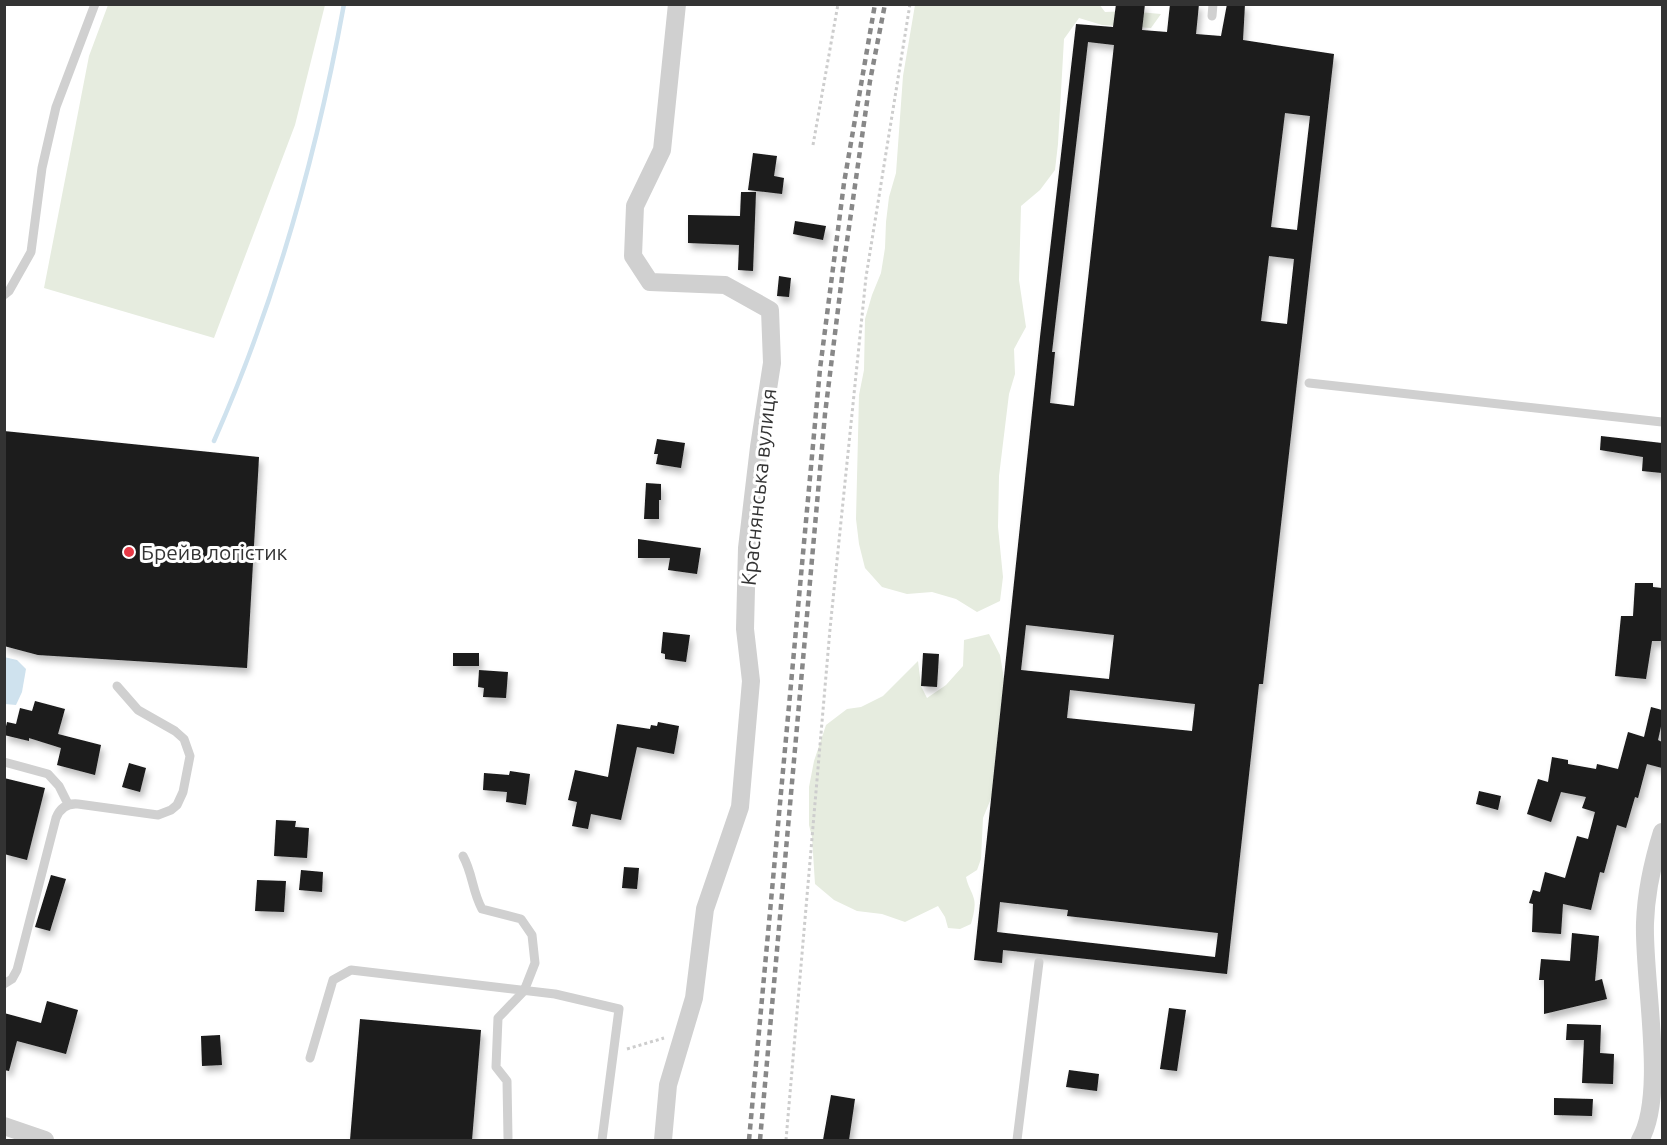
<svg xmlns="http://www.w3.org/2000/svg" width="1667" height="1145" viewBox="0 0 1667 1145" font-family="Ubuntu,sans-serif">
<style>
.green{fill:#e6ecdf}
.water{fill:#cfe2ee}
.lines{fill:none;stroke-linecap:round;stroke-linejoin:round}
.stream{stroke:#cfe2ee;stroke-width:4.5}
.building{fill:#1a1a1a;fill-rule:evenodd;filter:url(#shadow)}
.path{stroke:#cdcdcd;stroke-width:3;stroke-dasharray:3 3;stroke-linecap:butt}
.service{stroke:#d0d0d0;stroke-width:9}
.minor{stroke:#d0d0d0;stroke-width:18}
.rail{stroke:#888;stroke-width:4.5;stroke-dasharray:6 4.5;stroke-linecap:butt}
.poi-dot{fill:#e63946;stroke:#fff;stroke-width:2}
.labels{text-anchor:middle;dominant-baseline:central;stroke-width:6;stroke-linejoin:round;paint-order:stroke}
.street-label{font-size:21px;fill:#333;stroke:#fff}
.poi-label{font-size:21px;fill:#333;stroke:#fff;text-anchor:start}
</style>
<defs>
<filter id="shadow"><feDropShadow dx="3" dy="5.5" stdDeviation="3" flood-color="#0004"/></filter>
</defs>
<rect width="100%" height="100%" fill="#fff"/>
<path class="green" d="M1099 4 1105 12 1128 11 1161 14 1151 28 1102 25 1079 18 1064 39 1058 144 1055 170 1040 190 1021 206 1019 280 1026 327 1014 349 1015 374 1009 394 999 476 998 527 1003 577 1000 601 977 612 956 599 932 592 907 594 882 587 865 568 859 544 856 519 859 395 864 370 865 319 872 295 881 273 885 248 886 222 889 197 896 173 903 76 915 5Z
M108 5H325L295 125 214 338 44 288 89 56Z
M989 634 1000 655 1004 679 992 796 983 818 981 859 977 870 966 877C968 887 972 891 974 899 976 907 973 916 971 924L960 929 948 928 945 917 938 906 905 922 882 914 857 911 834 900 815 884 812 837 809 825V787L814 761 826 725 847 709 861 707 883 696 918 661 921 686 927 698 946 685 963 666 964 640Z"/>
<path class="water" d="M4 657 17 660 26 669 22 692 16 705 5 704Z"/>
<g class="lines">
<path class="stream" d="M214 441C275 303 317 153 344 4"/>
</g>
<path class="building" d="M1116 4H1145L1142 30 1167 32 1170 4H1199L1196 34 1221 36 1227 4H1245L1243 40 1334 54 1263 684H1259L1227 974 1003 950 1002 963 974 960 1040 337 1076 24 1113 27ZM1088 42 1114 45 1074 406 1050 403 1055 352H1052ZM1285 113 1310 116 1297 230 1271 227ZM1269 256 1294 259 1287 324 1261 321ZM1026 625 1114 635 1109 679 1021 670ZM1070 690 1195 704 1192 731 1067 718ZM1000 902 1068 910 1067 916 1218 933 1215 957 997 932Z
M753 153 777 156 774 176 784 178 782 194 748 190Z
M741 192H756L753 271 738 270 739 245 688 243V215L740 216Z
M795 221 826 226 823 240 793 234Z
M779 276 791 278 789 297 777 296Z
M4 431 259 457 247 668 38 655 4 646Z
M1601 436 1662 443V473L1642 471 1643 457 1600 450Z
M657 439 685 443 681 468 656 464 658 454H654Z
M646 483 661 484V500H659V519H644Z
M638 539 701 548 697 574 668 570 670 558H638Z
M1635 583H1653V587L1662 588V641H1652L1646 679 1615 676 1621 616H1633Z
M663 632 690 635 686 662 665 659V654L661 653Z
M453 653H479V666H453Z
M923 653 939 654 937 687 921 686Z
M479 670 508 672 506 698 483 697 484 688 478 687Z
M35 701 65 709 58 734 101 745 95 775 57 765 61 748 29 738V741L4 735 7 722 16 724 20 708 32 711Z
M1651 707 1662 710V722L1658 740 1662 742V768L1647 764 1638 798 1635 797 1626 828 1617 825 1604 873 1600 872 1591 910 1563 904 1561 934 1532 932 1533 904 1529 903 1533 890 1540 892 1545 872 1565 878 1577 836 1588 839 1595 812 1582 808 1586 797 1561 792 1551 822 1527 814 1538 779 1548 782 1552 757 1568 760V764L1596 769 1597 764 1618 769 1628 732 1644 737Z
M658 722 679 726 674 754 637 747 621 820 591 814 588 829 572 826 577 802 568 800 575 770 608 777 617 724 650 729 651 725 657 726Z
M129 763 146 768 140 792 122 787Z
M510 771 530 774 526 805 506 802 507 792 483 790 484 773 509 775Z
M4 778 45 788 27 860 4 854Z
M1479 791 1501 796 1498 810 1476 804Z
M276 820 296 821 295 827 309 828 307 858 274 856Z
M624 867 639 868 637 889 622 888Z
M301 870 323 872 322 892 299 890Z
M51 875 66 879 50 931 35 927Z
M257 880 286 881 284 912 255 911Z
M1572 933 1599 936 1595 981 1602 979 1607 999 1544 1014V980H1539L1541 959 1570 961Z
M47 1001 78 1010 66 1054 17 1041 9 1071 4 1070V1013L41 1023Z
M1169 1008 1186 1010 1177 1071 1160 1069Z
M360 1019 481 1030 472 1140H350Z
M1567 1024 1601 1025 1600 1053 1614 1054 1613 1084 1582 1083 1584 1040H1566Z
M220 1035 222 1065 202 1066 201 1036Z
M1069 1070 1099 1074 1097 1091 1066 1087Z
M831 1095 855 1099 849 1140H823Z
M1554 1098 1593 1099 1592 1116 1554 1115Z"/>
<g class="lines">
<path class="path" d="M813 145 838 4
M627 1049 664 1038
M786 1140 830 629 866 277 910 4"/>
<path class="service" d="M1212 16 1213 4
M4 295 9 291 31 252 42 168 56 107 95 4
M1309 383 1662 422
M4 762 48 774 59 786 68 804
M463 856C473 874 472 891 482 909L521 919 532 935 535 963 524 991 498 1018 496 1067 507 1081 508 1138
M4 984 12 979 17 970 56 818C60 808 67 803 78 804L158 815 171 810 177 805 183 792 190 756 184 739 175 731 138 710 117 686
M310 1058 333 980 351 970 555 994 619 1009 602 1140
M1017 1140 1039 962"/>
<path class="minor" d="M4 1126 45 1140
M663 1140 668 1085 694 998 705 909 740 807 751 681 745 629 747 548 759 447 772 363 770 310 725 285 650 282 633 256 635 206 662 150 677 4
M1640 1140C1667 1094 1643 980 1645 923 1646 892 1653 861 1662 832"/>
<path class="rail" d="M749 1140 820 369 844 183 875 4
M760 1140 825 414 843 269 870 81 885 4"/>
</g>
<circle class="poi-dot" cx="129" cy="552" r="6"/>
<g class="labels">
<g class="street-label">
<text transform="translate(758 487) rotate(-84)">Краснянська вулиця</text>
</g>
<g class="poi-label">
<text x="141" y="552">Брейв логістик</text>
</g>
</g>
<rect width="1667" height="1145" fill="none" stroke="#333333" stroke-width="12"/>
</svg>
